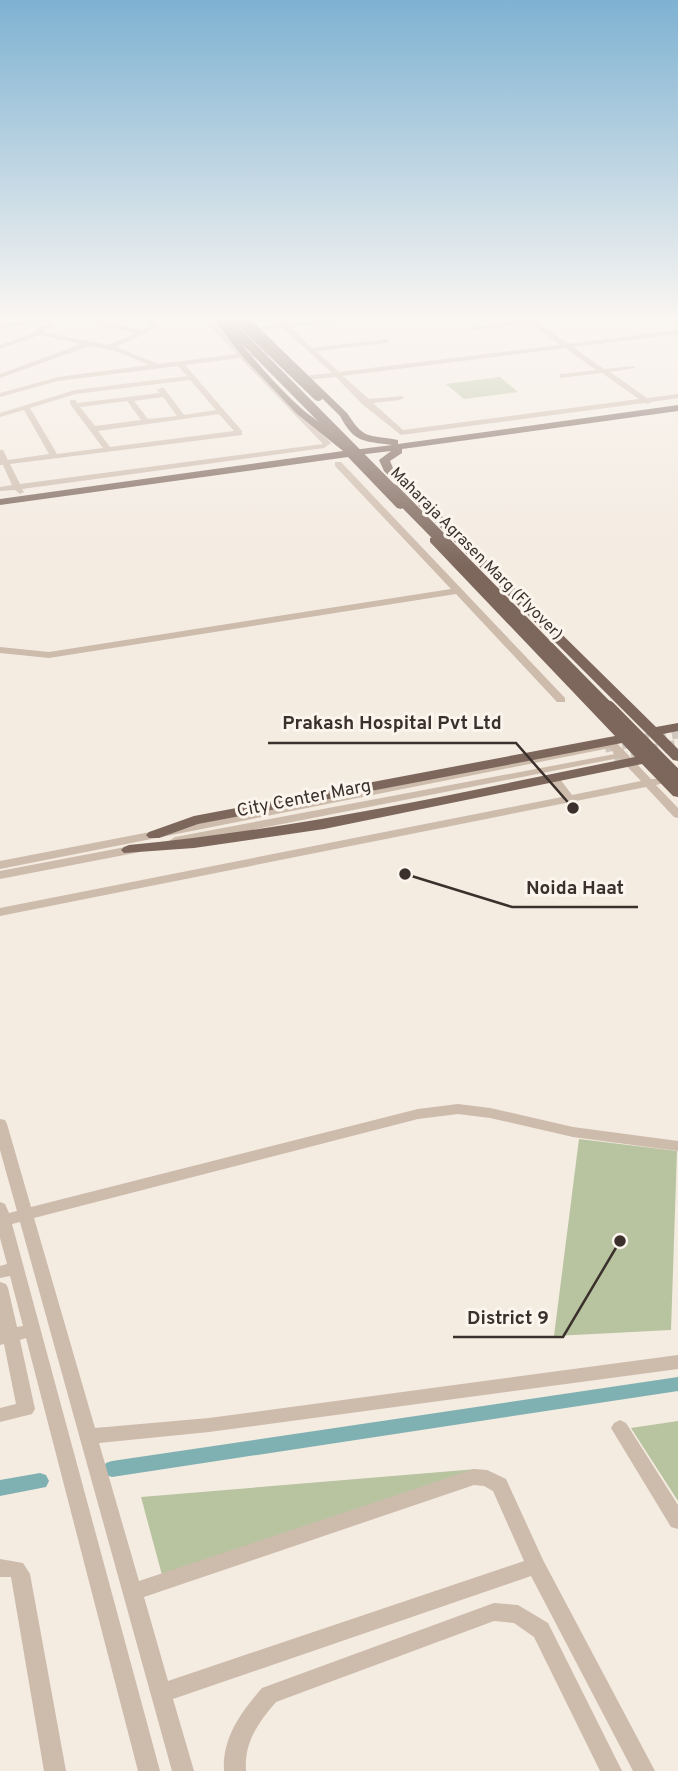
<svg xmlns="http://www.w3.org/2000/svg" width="678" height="1771" viewBox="0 0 678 1771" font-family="Overpass,sans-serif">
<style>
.green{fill:#b8c4a0}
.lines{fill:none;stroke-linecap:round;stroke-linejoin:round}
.canal{fill:#7fb0b2;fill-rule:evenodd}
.minor-tunnel{stroke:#cfc6bd;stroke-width:11;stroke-dasharray:11 6;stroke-linecap:butt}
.minor{fill:#cdbbac;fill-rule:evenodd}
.major{fill:#7d675c;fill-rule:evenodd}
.major-bridge-far2{stroke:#7d675c;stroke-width:10}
.major-bridge-far1{stroke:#7d675c;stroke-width:12}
.major-bridge{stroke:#7d675c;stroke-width:15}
.labels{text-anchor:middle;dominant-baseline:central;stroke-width:6;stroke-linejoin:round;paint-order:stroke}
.far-street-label{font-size:16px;fill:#3b302b;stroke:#fbf5ee}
.street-label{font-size:18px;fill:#3b302b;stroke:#fbf5ee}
.leader{fill:none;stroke:#3b302b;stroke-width:2.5}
.callout-dot{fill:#3b302b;stroke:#fbf5ee;stroke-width:2.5}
.callout-label{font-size:19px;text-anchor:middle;font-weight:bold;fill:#3b302b;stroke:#fbf5ee;stroke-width:6;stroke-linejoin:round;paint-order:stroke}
</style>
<rect width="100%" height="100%" fill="#f4ebe1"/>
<path class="green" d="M500 377 518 392 464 399 446 384Z
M579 1139 677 1151 671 1330 554 1336Z
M678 1421V1501L631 1428Z
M477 1469 162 1575 141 1497Z"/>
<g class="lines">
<path class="canal" d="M678 1377V1391L112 1477 106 1475 103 1469 106 1463 112 1461Z
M40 1473 46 1475 49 1481 46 1487 0 1496V1480Z"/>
<path class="minor-tunnel" d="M605 747 678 733
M614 757 678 745"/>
<path class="minor" d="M34 319H49L58 324 42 332 108 345 136 333 95 324 94 323 98 319H105L102 322 142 330 151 326 144 319H151L157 326V328L116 347 158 364 237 354 203 319H209L244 354 282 350V352L280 353 247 357 331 443 324 448 22 489 24 492 20 494 15 490 0 491V487L12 485 3 465H0V450H3L8 460 49 454 24 410 0 417V413L75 390 187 376 178 366 58 381 0 397V393L58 377 149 365 116 351 89 346 0 378V374L81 344 40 335 0 349V345L36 332 37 328 49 324 43 321 0 329V325ZM240 358 323 444 20 484 10 464 242 435V431L185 365ZM190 380 216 410 184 415 164 388H161L157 390 160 393 77 403 76 400H70V404L103 448 57 454 30 408 76 394ZM163 397 177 416 148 419 134 401ZM127 401 141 420 95 426 80 407ZM219 414 234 431 110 447 98 431Z
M274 319H281L286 324 343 319 340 321 290 327 312 348 387 339 390 341 387 343 316 351 339 372 560 345 530 323 473 330 470 328 525 319H555L538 323 568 344 678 330V334L573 347 604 369 635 366V368L610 372 647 398 678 394V398L652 402 648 404 644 403 401 435 362 404 336 377 305 380V376L332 373 283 328 257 331 254 329 279 324ZM565 348 596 370 563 374H560V378L602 373 639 399 403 430 373 403 400 400 404 398 403 396 369 399 343 376Z
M335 462H341L565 698V702H557L456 594 49 658 0 653V647L49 652 451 589 335 466Z
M609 738 613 739 651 779 669 778 671 780 669 782 656 785 678 808V818L674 817 646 787 0 916V908L562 797 547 777 553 774 557 775 572 795 641 781 619 758 175 845 169 841 175 837 615 754 610 748 0 869V861L606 744 604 741Z
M136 845 142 849 140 852 0 879V871Z
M458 1104 490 1108 573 1127 678 1141V1151L573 1137 490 1118 458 1114 418 1119 34 1218 95 1428 209 1418 678 1355V1369L209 1432 99 1443 139 1581 474 1469 487 1470 506 1479 543 1560 655 1771H633L531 1576 173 1699 194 1771H172L20 1222 12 1224 160 1771H138L26 1338 20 1340 35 1409 32 1414 0 1422V1408L16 1404 4 1344 0 1345V1282L6 1284 8 1288 17 1327 23 1326 10 1276 0 1278V1266L7 1264 0 1238V1202L5 1204 9 1213 17 1211 0 1150V1119L5 1120 7 1124 31 1207 418 1109ZM474 1485 484 1486 493 1491 524 1561 168 1681 144 1597Z
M620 1420 626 1423 678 1505V1529L671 1527 614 1433 611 1428 614 1423Z
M0 1559 23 1563 30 1574 66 1771H44L11 1577H0Z
M494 1603 518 1605 548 1623 622 1771H600L534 1637 514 1623 494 1621 276 1702C258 1723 244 1742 246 1771H224C222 1738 241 1712 262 1688Z"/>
<path class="major" d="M213 319H221C246 350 272 382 302 409 319 423 338 434 353 450L392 445C364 441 354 443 340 416L241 319H250L347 413C365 441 368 434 398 440V444L678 405V411L402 449V453L390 461 393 468 656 727 678 723V731L663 734 678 749V761L673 760 384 471 379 460 391 451 358 455 405 504 406 506 401 509 397 508 348 457 0 505V499L343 451 296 413 243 357Z
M434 537 438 538 678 785V797L673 796 642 764 324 829 194 848 124 853 121 850 124 847 129 845C300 829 467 791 635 757L622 743 198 824 159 838H149L146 835 149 832 194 816 615 736 430 542V538Z"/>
<path class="major-bridge-far2" d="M224 319 395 492
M238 319 318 396"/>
<path class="major-bridge-far1" d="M393 490 610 710"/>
<path class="major-bridge" d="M608 708 678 779"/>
</g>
<linearGradient id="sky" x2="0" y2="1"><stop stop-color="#7eb2d2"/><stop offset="0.56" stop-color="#faf6f2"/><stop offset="1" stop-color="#faf6f2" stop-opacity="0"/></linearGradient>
<rect width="678" height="567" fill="url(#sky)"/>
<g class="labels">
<g class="far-street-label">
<text transform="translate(476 554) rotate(45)">Maharaja Agrasen Marg (Flyover)</text>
</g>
<g class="street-label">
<text transform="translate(304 799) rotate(-11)">City Center Marg</text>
</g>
</g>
<path class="leader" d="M573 808L516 743H268M405 874L512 907H638M620 1241L563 1337H453"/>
<g class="callout-dot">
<circle cx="573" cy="808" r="7"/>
<circle cx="405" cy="874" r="7"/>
<circle cx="620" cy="1241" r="7"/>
</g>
<g class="callout-label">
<text x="392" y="729">Prakash Hospital Pvt Ltd</text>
<text x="575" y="894">Noida Haat</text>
<text x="508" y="1324">District 9</text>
</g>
</svg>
